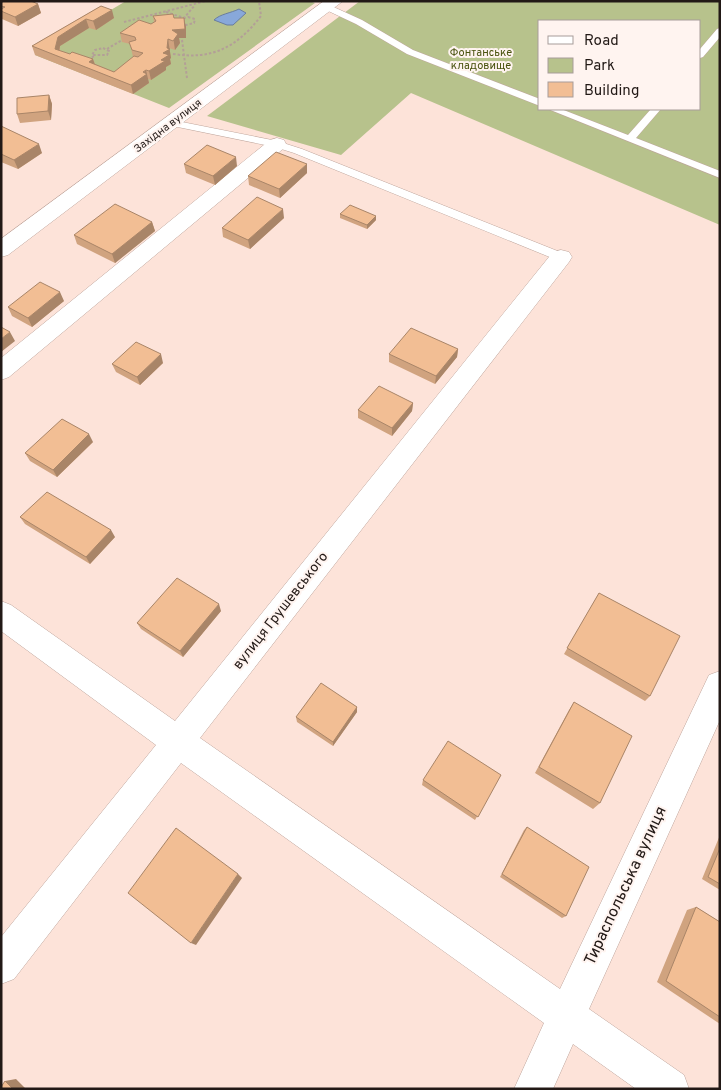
<svg xmlns="http://www.w3.org/2000/svg" width="721" height="1090" viewBox="0 0 721 1090" font-family="Overpass,sans-serif">
<style>
.green{fill:#b7c28c;fill-rule:evenodd}
.water{fill:#88a8da;stroke:#697d9f}
.lines{fill:none;stroke-linecap:round;stroke-linejoin:round}
.service-casing{stroke:#bea59c;stroke-width:1}
.minor-casing{stroke:#bea59c;stroke-width:1}
.path{stroke:#b39f97;stroke-width:2;stroke-dasharray:2.5 2;stroke-linecap:butt}
.service{fill:#fff;fill-rule:evenodd}
.minor{fill:#fff;fill-rule:evenodd}
.wall{fill:#d0a37f}
.shaded-wall{fill:#a98568}
.building{fill:#f2be94;stroke:#a98568}
.labels{text-anchor:middle;dominant-baseline:central;stroke-width:4;stroke-linejoin:round;paint-order:stroke}
.far-park-label{font-size:11px;fill:#4a530f;stroke:#fff4f0}
.far-street-label{font-size:11px;fill:#221916;stroke:#fff4f0}
.street-label{font-size:14px;fill:#221916;stroke:#fff4f0}
.near-street-label{font-size:16px;fill:#221916;stroke:#fff4f0}
</style>
<rect width="100%" height="100%" fill="#fde3d9"/>
<path class="green" d="M126 1H309L315 3 169 108 35 55Z
M360 1H720V225L411 93 341 155 207 116ZM540 21H700V109H540Z"/>
<path class="water" d="M239 9 246 13 233 25H227L214 20C220 14 231 13 239 9Z"/>
<g class="lines">
<g class="service-casing">
<path id="service" d="M327 4 362 20 413 50 540 99V106L407 54 356 24 324 9 323 7Z
M720 28V37L703 57 700 58V49L717 29Z
M548 109H561L628 135 651 109H661L636 138 720 171V178Z
M172 120 277 141 302 149 565 254 567 257 561 261 557 260 294 153 275 147 168 125 167 123Z"/>
</g>
<g class="minor-casing">
<path id="minor" d="M324 1H343L8 255 1 257V239Z
M277 138 284 140 286 144 284 148 9 377 1 380V358L270 140Z
M561 250 569 252 572 257 569 262 200 738 560 989 709 675 720 671V720L589 1009 684 1075 689 1089H636L573 1044 553 1089H514L544 1023 181 763 14 979 1 984V937L156 745 1 631V601L11 605 175 721 553 252Z"/>
</g>
<path class="path" d="M166 12 184 18 195 5
M188 17 195 19 194 23 186 25 181 23V19Z
M124 22 206 1
M182 40 187 78
M103 48 109 51 107 55H92L95 50Z
M107 49 122 40
M173 54C213 60 237 47 261 16L259 1
M88 60 94 56"/>
<use href="#service" class="service"/>
<use href="#minor" class="minor"/>
</g>
<path class="wall" d="M1 3 38 4 41 13 18 26 2 19 1 17Z
M101 6 114 18 96 30 89 28 60 46V51L70 54 93 59 95 64 114 72 133 57 130 44 122 42 120 33 151 24 154 23 153 16 174 18 186 27V38H179L180 43 175 50 169 48 171 58 170 59 171 64 166 67V70L151 80 148 79 149 83 133 94 35 55 32 46Z
M49 95 52 104 51 120 20 123 17 114Z
M1 126 42 153 18 169 1 162Z
M184 164 237 166 215 185 186 173Z
M307 173 280 198 249 185 248 176Z
M340 214 376 216V220L367 229 340 218Z
M284 218 250 249 223 237 222 228Z
M152 222 155 231 115 263 77 244 74 235Z
M64 301 32 327 12 316 8 307Z
M458 349 457 357 435 384 389 362V354Z
M163 363 140 385 116 372 112 364Z
M413 403 412 411 392 436 358 418V410Z
M93 442 57 477 30 461 25 453Z
M20 517 115 537 90 564 25 524Z
M599 593 650 696 645 701 564 654Z
M221 611 183 657 141 629 137 623Z
M574 702 600 803 593 809 535 773 569 710Z
M357 707V712L333 746 297 722 296 717Z
M501 775 475 820 422 785 423 780Z
M527 827 566 916 562 918 500 877 524 830Z
M720 835V890L702 879Z
M696 907 720 922V1024L657 982 687 910Z"/>
<path class="shaded-wall" d="M38 4 41 13 18 26 15 17Z
M112 10 114 18 96 30 93 21Z
M184 18 186 27V38H179L180 43 175 50 172 30Z
M86 19 89 28 60 46 58 57 55 49 58 37Z
M168 39 171 58 170 59 171 64 166 67V70L151 80 149 71 161 60Z
M93 59 96 68 89 62Z
M146 70 149 83 133 94 131 85Z
M49 95 52 104 51 120 48 111Z
M39 144 42 153 18 169 14 160Z
M236 157 237 166 215 185 213 176Z
M307 164V173L280 198 279 189Z
M283 209 284 218 250 249 248 240Z
M376 216V220L367 229V225Z
M152 222 155 231 115 263 112 254Z
M60 292 64 301 32 327 28 318Z
M10 332 15 341 1 352V339Z
M458 349 457 357 435 384 436 376Z
M161 354 163 363 140 385 137 377Z
M413 403 412 411 392 436V428Z
M89 434 93 442 57 477 53 470Z
M111 530 115 537 90 564 86 557Z
M219 604 221 611 183 657 180 651Z
M357 707V712L333 746V742Z
M238 874 242 878 196 945 191 943Z
M16 1079 26 1089H13L5 1081Z"/>
<path class="building" d="M4 1H31L38 4 15 17 1 11V9L5 7 1 6V3Z
M101 6 112 10 93 21 86 19 58 37 55 49 70 54 72 52 93 59 89 62 114 72 134 56 138 57 143 53 132 50 129 42 136 40 135 37 120 33 139 20 151 24 156 21 153 16 173 14 174 18H184L185 29 172 30 178 34 173 41 168 39 167 48 170 49 163 53 169 55 161 60 165 61 149 71 146 70 143 72 147 74 131 85 32 46Z
M49 95 48 111 17 114V98Z
M1 126 39 144 14 160 1 154Z
M207 145 236 157 213 176 184 164Z
M276 152 307 164 279 189 248 176Z
M257 197 283 209 248 240 222 228Z
M115 204 152 222 112 254 74 235Z
M350 205 376 216 367 225 340 214Z
M40 282 60 292 28 318 8 307Z
M1 327 10 332 1 339Z
M411 328 458 349 436 376 389 354Z
M136 342 161 354 137 377 112 364Z
M379 386 413 403 392 428 358 410Z
M62 419 89 434 53 470 25 453Z
M47 492 111 530 86 557 20 517Z
M177 578 219 604 180 651 137 623Z
M599 593 680 636 650 696 567 648Z
M321 683 357 707 333 742 296 717Z
M574 702 632 736 600 803 539 767Z
M448 741 501 775 478 817 423 780Z
M527 827 589 867 566 916 502 874Z
M176 828 238 874 191 943 128 893Z
M720 848V884L708 877Z
M696 907 720 922V1017L666 981Z
M5 1081 13 1089H1V1087Z"/>
<g class="labels">
<g class="far-park-label">
<text x="481" y="53">Фонтанське<tspan x="481" dy="13">кладовище</tspan></text>
</g>
<g class="far-street-label">
<text transform="translate(168 126) rotate(-37)">Західна вулиця</text>
</g>
<g class="street-label">
<text transform="translate(281 611) rotate(-52)">вулиця Грушевського</text>
</g>
<g class="near-street-label">
<text transform="translate(626 886) rotate(-65)">Тираспольська вулиця</text>
</g>
</g>
<rect width="721" height="1090" fill="none" stroke="#221916" stroke-width="5"/>
<rect x="538" y="20" width="162" height="90" fill="#fff4f0" stroke="#a79c99"/>
<rect x="548" y="36" width="25" height="8" fill="#ffffff" stroke="#a79c99"/>
<text x="584" y="45" font-size="15" fill="#221916">Road</text>
<rect x="548" y="58" width="25" height="15" fill="#b7c28c" stroke="#a79c99"/>
<text x="584" y="70" font-size="15" fill="#221916">Park</text>
<rect x="548" y="82" width="25" height="15" fill="#f2be94" stroke="#a79c99"/>
<text x="584" y="95" font-size="15" fill="#221916">Building</text>
</svg>
